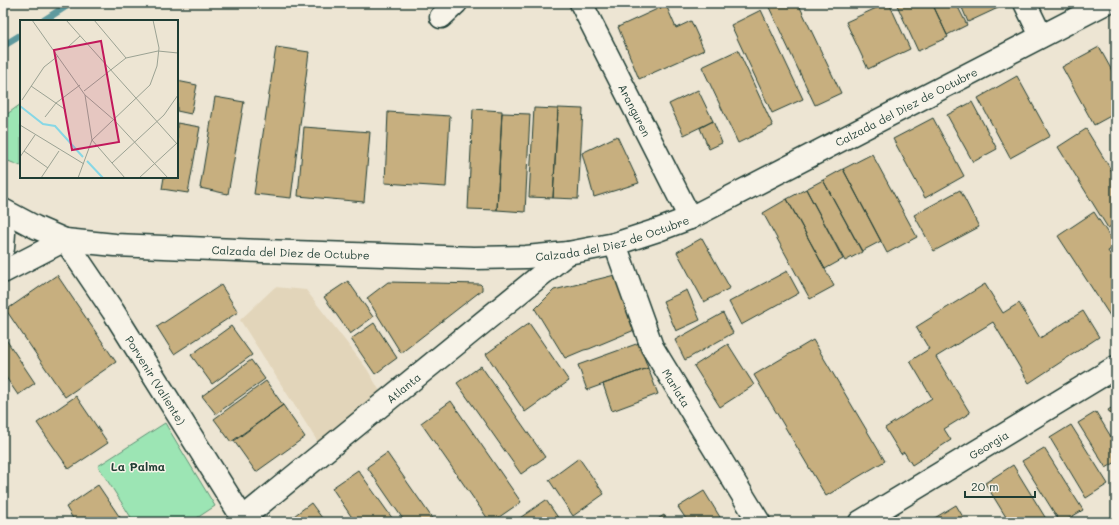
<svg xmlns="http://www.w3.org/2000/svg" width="1119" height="525" viewBox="0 0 1119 525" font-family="Mali,sans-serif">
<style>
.built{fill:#e2d5ba}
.green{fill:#9ce5b4;stroke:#5e9174}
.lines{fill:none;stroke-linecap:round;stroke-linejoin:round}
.stream{stroke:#5e999e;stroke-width:7}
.building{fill:#c7af7f;stroke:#1f3d34}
.minor-casing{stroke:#1f3d34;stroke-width:25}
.tertiary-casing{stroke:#1f3d34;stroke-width:25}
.primary-casing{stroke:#1f3d34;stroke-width:25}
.minor{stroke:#f7f3e8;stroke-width:22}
.tertiary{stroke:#f7f3e8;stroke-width:22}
.primary{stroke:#f7f3e8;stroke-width:22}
.labels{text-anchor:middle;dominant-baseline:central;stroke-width:3;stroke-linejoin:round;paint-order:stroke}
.street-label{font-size:11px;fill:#1f3d34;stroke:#f7f3e8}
.neighbourhood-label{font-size:12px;font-weight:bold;fill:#1f3d34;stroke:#f7f3e8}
.inset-river{fill:none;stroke:#88d7e5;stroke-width:2}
.inset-road{fill:none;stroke:#9ba293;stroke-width:1}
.view{fill:#c2185b;fill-opacity:0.15;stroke:#c2185b;stroke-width:2}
.inset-edge{fill:none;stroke:#1f3d34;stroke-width:2}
</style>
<rect width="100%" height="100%" fill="#ede5d3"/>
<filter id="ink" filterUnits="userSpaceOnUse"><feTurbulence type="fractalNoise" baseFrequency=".025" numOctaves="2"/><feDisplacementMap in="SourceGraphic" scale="8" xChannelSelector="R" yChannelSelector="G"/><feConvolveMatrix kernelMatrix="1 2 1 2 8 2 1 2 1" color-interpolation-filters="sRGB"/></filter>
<g filter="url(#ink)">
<path class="built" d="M275 287 306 290 367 369 381 393 321 447 240 320Z"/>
<path class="green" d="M21 104V166L3 159V117Z
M165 423 215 506 191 522H134L98 466Z"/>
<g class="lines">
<path class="stream" d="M43 21 71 3
M3 46 21 35"/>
</g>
<path class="building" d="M767 3H798L841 93 815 105Z
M887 3H889L910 49 868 69 846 22Z
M896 3H932L948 37 918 51Z
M932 3H956L967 25 947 35Z
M960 3H995L998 8 968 22Z
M666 5 676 28 691 21 704 50 639 79 618 27Z
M761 10 803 99 772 113 731 25Z
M276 47 309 52 291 198 254 194Z
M1099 47 1116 78V113L1094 125 1062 67Z
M738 50 773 126 738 143 702 67Z
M1017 76 1050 136 1010 158 978 98Z
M177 81 197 85 191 114 177 111Z
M698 90 713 121 684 135 669 104Z
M215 97 244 102 228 194 200 188Z
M972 102 997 149 973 162 947 115Z
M534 108 558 109 553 198 529 197Z
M558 108 583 109 578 199 553 198Z
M473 109 502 111 497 210 468 209Z
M388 112 450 116 446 187 385 183Z
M502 113 530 114 525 212 497 210Z
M933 118 964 176 925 198 893 139Z
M713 121 722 143 709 149 700 128Z
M177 123 200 127 188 193 162 189 164 177H177Z
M304 127 370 132 364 202 298 196Z
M1086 129 1116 178V223L1108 228 1058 147Z
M617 136 639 183 594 197 582 153Z
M872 154 917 237 887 253 843 169Z
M843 169 881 241 862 251 823 180Z
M823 180 862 252 845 261 806 189Z
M806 189 843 259 825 269 787 199Z
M960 190 979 227 934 251 914 215Z
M787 199 834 286 810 299 763 213Z
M1094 212 1116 246 1108 251 1116 263V325L1058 236Z
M702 238 730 288 704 302 677 252Z
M787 271 799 293 741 325 729 302Z
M619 274 637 329 589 349 584 350 565 358 535 309 554 290Z
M57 275 116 362 65 397 6 310Z
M348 281 373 317 350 334 324 297Z
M388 282 480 284 482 286V290L401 353 367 298Z
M985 284 1003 313 1019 303 1040 338 1083 311 1099 337 1029 383 993 322 936 357 970 413 944 429 951 440 912 465 904 452 901 454 885 428 932 398 910 361 929 349 916 327Z
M221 285 238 312 174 354 157 327Z
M687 290 700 320 676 331 663 301Z
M723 313 733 333 685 360 675 340Z
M374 323 397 358 375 374 351 339Z
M529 323 569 381 525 412 486 354Z
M231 326 252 355 212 384 191 355Z
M3 335 35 383 18 395 3 373Z
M813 340 885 461 826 496 754 375Z
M639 343 648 368 587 390 578 365Z
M728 344 754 385 720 407 694 366Z
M251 360 265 379 216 414 202 396Z
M481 366 545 457 521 474 457 383Z
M648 368 658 394 612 411 603 384Z
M266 381 283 405 231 442 214 419Z
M76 396 108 443 69 469 37 423Z
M451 401 521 502 492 522H490L421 423Z
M283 405 305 437 256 472 234 441Z
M1116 405V423L1108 410Z
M1096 412 1116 445V462L1106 468 1078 423Z
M1071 425 1108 484 1086 498 1050 438Z
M1044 448 1083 510 1063 522H1060L1022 461Z
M387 453 435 522H405L367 467Z
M579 458 604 494 573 516 549 480Z
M1013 465 1048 522H1009L985 483Z
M358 470 395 522H355L332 488Z
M98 485 123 522H75L66 507Z
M704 491 723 522H688L678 507Z
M546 500 561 522H514Z
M311 503 325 522H286Z
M956 505 966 522H935L933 519Z
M664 515 668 522H653Z"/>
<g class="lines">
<g class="minor-casing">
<g id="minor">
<path id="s1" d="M581 3 690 218"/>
<path d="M1025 3 1041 36"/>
<path d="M441 17 456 3"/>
<path id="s2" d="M238 522 568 253"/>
<path id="s3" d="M860 522 1116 367"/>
</g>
</g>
<g class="tertiary-casing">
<g id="tertiary">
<path id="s4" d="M615 244 652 347 759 522"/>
</g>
</g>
<g class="primary-casing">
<g id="primary">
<path id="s5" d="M3 210 35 227 65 240 115 245 262 251 474 258 526 257 568 253 615 244 658 230 690 218 1106 3"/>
<path d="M3 230 4 233 3 248"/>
<path id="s6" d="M65 240 113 311 245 522"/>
<path d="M3 272 65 240"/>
</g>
</g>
<use href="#minor" class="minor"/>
<use href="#tertiary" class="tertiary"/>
<use href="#primary" class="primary"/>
</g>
</g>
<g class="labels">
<g class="street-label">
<text stroke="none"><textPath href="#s5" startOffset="943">Calzada del Diez de Octubre</textPath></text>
<text stroke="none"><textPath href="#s1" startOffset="120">Aranguren</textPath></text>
<text stroke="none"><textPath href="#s5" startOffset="619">Calzada del Diez de Octubre</textPath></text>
<text stroke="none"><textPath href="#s5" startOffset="295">Calzada del Diez de Octubre</textPath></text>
<text stroke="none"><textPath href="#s6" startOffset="167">Porvenir (Valiente)</textPath></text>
<text stroke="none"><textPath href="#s2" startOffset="213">Atlanta</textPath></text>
<text stroke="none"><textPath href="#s4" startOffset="157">Marlata</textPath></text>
<text stroke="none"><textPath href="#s3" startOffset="150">Georgia</textPath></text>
</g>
<g class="neighbourhood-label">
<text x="138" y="466">La Palma</text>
</g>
</g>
<g transform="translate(20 20)">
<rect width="158" height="158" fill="#ede5d3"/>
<path class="inset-river" d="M0 86 23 104 35 106 63 137M67 141 83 158"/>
<path class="inset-road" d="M12 0 65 75 72 120 58 158M46 0 158 125M74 0 106 38M48 27 60 16M11 66 46 90M64 71 106 38 138 31 158 33M65 75 94 100 148 158M2 80 24 47 38 36M25 97 36 83 60 65M0 105 64 144M72 120 130 65 137 46 139 28 133 0M72 120 105 158M4 131 28 148M0 137 15 115M92 143 144 95 158 75M21 158 39 131M119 158 157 123"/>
<path class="view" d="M81 21 99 122 52 130 34 30Z"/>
<rect width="158" height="158" class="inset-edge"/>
</g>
<rect width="1119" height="525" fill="none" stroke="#f7f3e8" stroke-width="16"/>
<rect x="8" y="8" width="1103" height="509" fill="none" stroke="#1f3d34" stroke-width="1.5" filter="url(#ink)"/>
<path d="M965 491v6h70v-6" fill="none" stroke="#1f3d34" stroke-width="2"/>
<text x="971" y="491" font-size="12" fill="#1f3d34" stroke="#f7f3e8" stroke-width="3" paint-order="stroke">20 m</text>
</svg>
